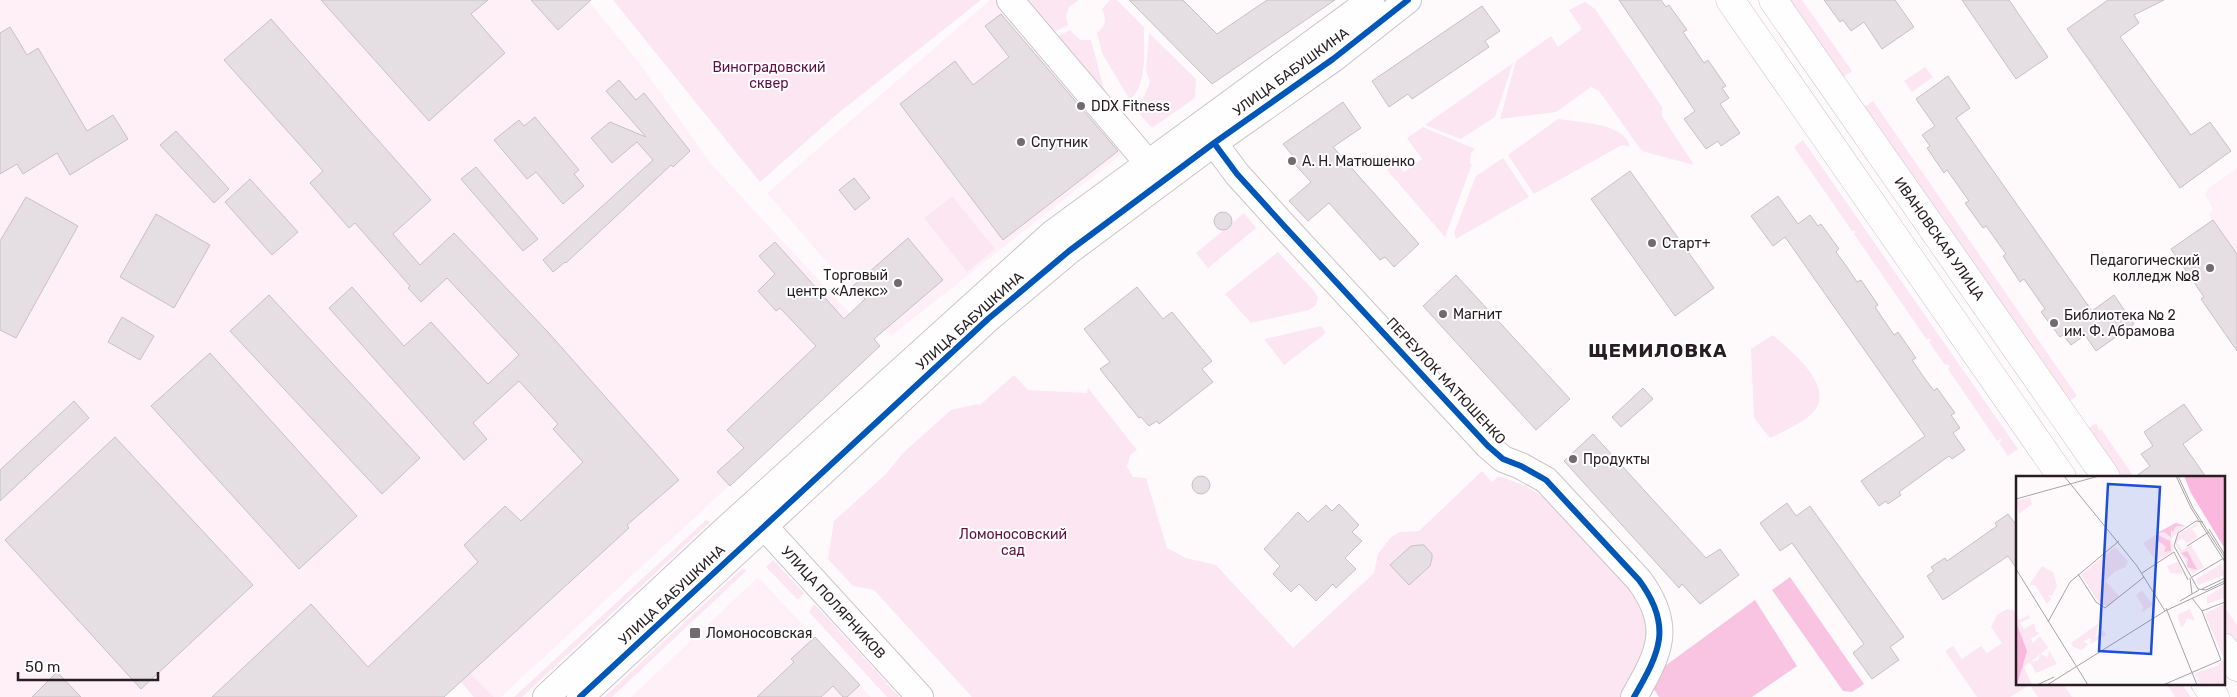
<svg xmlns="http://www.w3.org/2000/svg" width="2237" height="697" viewBox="0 0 2237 697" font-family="Rubik,sans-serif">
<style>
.built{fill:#fff0f8}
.green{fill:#fbe6f1}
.forest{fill:#f8c4e2}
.building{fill:#e5dee2;stroke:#c8c1c4}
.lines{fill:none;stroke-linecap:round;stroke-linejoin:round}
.minor-casing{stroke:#cbc4c8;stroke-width:28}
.major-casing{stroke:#cbc4c8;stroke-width:29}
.minor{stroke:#fffeff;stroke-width:26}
.major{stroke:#fffeff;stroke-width:28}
.cycleway-casing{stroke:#fff;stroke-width:9}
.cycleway{stroke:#0057b8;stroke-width:6}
.poi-dot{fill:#736a6f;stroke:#fff;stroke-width:2}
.labels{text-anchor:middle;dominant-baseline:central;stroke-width:4;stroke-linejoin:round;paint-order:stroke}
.park-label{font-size:14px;fill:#610f46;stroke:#fff}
.street-label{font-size:14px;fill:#281d23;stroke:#fff}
.poi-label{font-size:14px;fill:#281d23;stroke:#fff;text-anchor:start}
.district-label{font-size:19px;font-weight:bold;letter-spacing:1px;fill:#281d23;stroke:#fff}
.inset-river{fill:none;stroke:#fab8de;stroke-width:2.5}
.inset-road{fill:none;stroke:#a8a2a5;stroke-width:1}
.view{fill:#1d4ed8;fill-opacity:0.15;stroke:#1d4ed8;stroke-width:2.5}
.inset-edge{fill:none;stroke:#281d23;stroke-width:2.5}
</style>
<rect width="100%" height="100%" fill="#fefafc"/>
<path class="built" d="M0 0H588L644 69 711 164 880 346 501 697H494L470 673 444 697H0Z
M990 0H1004L1128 149 891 336 767 193Z
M2237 168V341L2233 344 2201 299 2206 295 2203 290 2200 292 2171 249 2212 220 2209 214 2213 210 2206 196 2207 189Z
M758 577 871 697H631Z"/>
<path class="green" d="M613 0H981L836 115 760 182Z
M1027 0H1079L1069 7 1066 16 1068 25 1054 32Z
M1110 0H1117L1144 27C1144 49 1148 84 1130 100L1102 53 1097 33C1106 26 1107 19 1102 9Z
M1788 0H1802L1852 71 1842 78Z
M1585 2 1595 9 1662 107V116L1694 165 1642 151 1599 91 1591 87 1556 112 1500 119 1516 61 1551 36 1558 47 1582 29 1569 10Z
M1070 30 1080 40H1091L1105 93 1057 37Z
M1149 33 1196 79 1195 98 1152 128 1138 112 1150 82 1146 71Z
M1513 63 1495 117 1461 139 1425 125Z
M1925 67 1933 77 1912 92 1904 81Z
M1873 101 2077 396 2068 402 1863 108Z
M1558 119C1576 122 1627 123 1630 147L1622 145 1534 194 1508 155Z
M1423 127 1475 149 1471 153 1470 164H1472L1445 237 1387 170 1397 162 1404 172 1422 159 1407 138Z
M1803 140 2018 449 2008 456 1999 443 2002 440 2001 439 1997 441 1948 369 1950 367 1947 364 1945 365 1929 342 1931 341 1930 338 1927 340 1854 234 1856 232 1854 230 1852 231 1794 147Z
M1503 158 1529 197 1456 239 1454 233 1476 176Z
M952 196 995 249 967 272 924 218Z
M1244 213 1256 228 1208 268 1196 253Z
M1278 252 1314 291 1318 298 1316 305 1309 310 1251 323 1225 294Z
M1321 326 1326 333 1284 365 1264 339Z
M1773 335C1792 352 1843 391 1807 418 1796 426 1782 432 1770 438L1754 418 1751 349Z
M1014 375 1028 390 1087 393 1088 388 1137 450 1130 455 1127 467 1133 477 1146 478 1167 548 1186 558 1216 565 1293 648 1374 573 1378 554 1391 537 1400 532 1419 531 1482 471 1492 482 1499 476 1526 486 1546 499 1627 586C1641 603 1652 629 1645 651 1640 667 1630 682 1623 697H972L874 590 853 586 828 559 834 521 886 474 903 453 951 410 977 404 980 405Z
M2096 423 2099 430 2101 429 2134 477H2120L2087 430Z
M706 520 710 522 522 697H514Z
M773 560 804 593 799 599H797L766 567Z
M743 568 746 571 612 697H604Z
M813 605H815L887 683 886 685H888L899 697H887L809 612Z
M2223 605 2237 625V646L2223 626Z
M2007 609 2013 610 2017 616V683H2062L2072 697H2038L2030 685 2010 697H1977L1945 651 1953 646 1962 659 1981 646 1987 653 2002 643 1991 627 1997 615Z
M470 673 494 697H474L461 682Z
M2166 683H2181L2191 697H2175Z"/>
<path class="forest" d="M1790 577 1864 684 1852 692 1843 691 1772 590Z
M1755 600 1797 666 1752 697H1659L1652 686 1665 666Z"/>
<path class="building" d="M321 0H488L471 14 505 53 429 121Z
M531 0H591L558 30Z
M1129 0H1183L1217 34 1267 0H1335L1212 84Z
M1619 0H1661L1666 7 1669 5 1687 30 1683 32 1704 63 1708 60 1726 86 1722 88 1729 98 1720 104 1740 133 1721 146 1718 141 1706 149 1684 119 1695 111Z
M1824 0H1895L1914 27 1882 49 1864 22 1851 31 1843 20 1840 22Z
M1962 0H2009L2048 57 2016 79Z
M2108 0H2164L2134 15 2139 23 2120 37 2191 135 2210 122 2231 151 2180 188 2067 29Z
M1482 6 1500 31 1485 41 1489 47 1412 99 1408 94 1389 107 1372 81Z
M1001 14 1118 151 1003 240 900 104 955 61 973 85 1009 57 985 26Z
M271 19 431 200 393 234 420 265 454 233 547 331 679 480 627 525 629 528 444 697H212L311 604 368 667 478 562 464 545 505 506 521 521 583 462 553 429 558 424 519 381 473 423 487 439 464 460 329 308 352 287 404 346 431 322 488 384 519 355 447 278 421 302 408 288 410 286 355 223 349 228 310 183 323 171 224 60Z
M10 27 27 55 38 48 87 131 113 115 128 139 70 175 57 153 23 174 17 164 0 174V33Z
M1948 76 1970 108 1956 118 2092 311 2114 295 2134 324 2096 351 2085 335 2071 345 2063 335 2060 337 2041 312 2045 309 2024 279 2020 282 2003 256 2006 254 1986 226 1983 228 1965 203 1969 201 1947 170 1944 173 1927 148 1930 146 1922 135 1935 126 1916 99Z
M619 80 636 100 644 93 690 151 673 167 671 165 566 263 565 262 553 272 543 260 653 160 637 142 612 163 591 138 610 122 646 137 606 91Z
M1343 102 1361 128 1333 147 1419 244 1394 267 1385 257 1380 260 1329 203 1308 221 1289 201 1311 182 1290 159 1293 156 1283 144Z
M535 117 579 170 574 174 584 186 563 204 536 172 527 179 494 140 519 120 524 126Z
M176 131 229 189 214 203 160 145Z
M476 167 538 239 523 251 461 179Z
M1630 171 1714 288 1675 316 1591 199Z
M854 178 870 198 855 210 839 190Z
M250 179 298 232 272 255 225 202Z
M1778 196 1798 224 1810 215 1818 226 1821 224 1839 249 1836 252 1847 267 1857 282 1861 280 1878 305 1875 307 1894 335 1898 332 1916 358 1912 360 1923 376 1934 391 1937 388 1955 413 1951 415 1960 428 1953 433 1965 450 1952 459 1949 456 1899 492 1901 495 1888 504 1886 501 1879 506 1861 481 1925 436 1785 237 1773 246 1751 216Z
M26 197 78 226 16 338 0 330V241Z
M1214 221a9 9 0 1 1 18 0a9 9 0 1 1-18 0Z
M156 214 210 245 174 308 120 277Z
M2213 220 2237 254V351L2201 299 2204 297 2171 249Z
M908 238 943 280 874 339 880 346 730 486 717 472 744 448 727 430 816 346 780 308 776 311 758 291 775 274 759 256 775 242 844 319 865 299 853 286Z
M1456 275 1570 399 1536 430 1423 306Z
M1137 287 1163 319 1172 312 1212 361 1202 369 1213 382 1159 424 1157 421 1149 426 1141 417 1139 418 1100 369 1110 362 1084 329Z
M269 295 420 458 382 494 230 331Z
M122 317 154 336 140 360 108 342Z
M210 353 357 516 299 569 151 406Z
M1643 388 1653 399 1621 427 1612 417Z
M74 401 89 418 0 501V470Z
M2184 404 2202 430 2183 444 2206 477H2135L2150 466 2141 454 2153 446 2144 432Z
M1593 434 1706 558 1720 549 1739 575 1700 604 1682 584 1679 588 1564 461Z
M115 437 253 585 141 689 5 540Z
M1192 485a9 9 0 1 1 18 0a9 9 0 1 1-18 0Z
M1787 503 1796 516 1810 506 1904 637 1890 647 1899 660 1872 679 1853 653 1864 644 1792 543 1780 551 1760 523Z
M1339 504 1359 525 1352 532 1362 541 1345 558 1356 569 1336 588 1333 584 1316 601 1299 584 1291 592 1273 574 1280 566 1264 549 1298 512 1308 522 1326 505 1332 511Z
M2008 514 2017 526V569L2008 556 1943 600 1927 576 1934 571 1931 567 1945 558 1947 561 1997 526 1995 523Z
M1420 545H1424L1432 554V558L1430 566 1409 585 1390 565 1411 546Z
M815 637 860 685 847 697H843L833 686 821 697H757L794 662 791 659Z
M57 672 81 697H32Z"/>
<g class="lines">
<g class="minor-casing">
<g id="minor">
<path d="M1010 0 1158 175"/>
<path d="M1214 143 1237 174 1286 228 1488 446 1503 459 1521 466 1546 480 1639 580C1673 626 1660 652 1634 697"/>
<path id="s1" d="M752 513 920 697"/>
<path d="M546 697 727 528 1053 233 1371 0"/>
<path d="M580 697 988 319 1069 251 1214 143 1333 59 1408 0"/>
</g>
</g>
<g class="major-casing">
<g id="major">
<path d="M1730 0 2062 477"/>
<path id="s2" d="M1773 0 2106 477"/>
<path d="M2223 647 2237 667"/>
<path d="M2205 683 2215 697"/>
</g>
</g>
<use href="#minor" class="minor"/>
<use href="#major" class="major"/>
<g class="cycleway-casing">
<path id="cycleway" d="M1214 143 1237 174 1286 228 1488 446 1503 459 1521 466 1546 480 1639 580C1673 626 1660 652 1634 697
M580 697 988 319 1069 251 1214 143 1333 59 1408 0"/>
</g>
<use href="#cycleway" class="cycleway"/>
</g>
<g class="poi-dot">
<circle cx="1081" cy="106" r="5"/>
<circle cx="1021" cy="142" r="5"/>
<circle cx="1292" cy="161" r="5"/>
<circle cx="1652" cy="243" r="5"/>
<circle cx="2210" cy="268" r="5"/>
<circle cx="898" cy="283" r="5"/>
<circle cx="1443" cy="314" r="5"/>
<circle cx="2054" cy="323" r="5"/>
<circle cx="1573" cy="459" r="5"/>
<rect x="689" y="627" width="12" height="12" rx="2.5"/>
</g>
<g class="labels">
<g class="park-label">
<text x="769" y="67">Виноградовский<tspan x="769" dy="16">сквер</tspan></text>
<text x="1013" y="534">Ломоносовский<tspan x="1013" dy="16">сад</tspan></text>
</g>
<g class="street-label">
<text transform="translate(1291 72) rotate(-36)">УЛИЦА БАБУШКИНА</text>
<text stroke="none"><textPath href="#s2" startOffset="291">ИВАНОВСКАЯ УЛИЦА</textPath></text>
<text transform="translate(970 321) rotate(-42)">УЛИЦА БАБУШКИНА</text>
<text transform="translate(1446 381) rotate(47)">ПЕРЕУЛОК МАТЮШЕНКО</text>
<text transform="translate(672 595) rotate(-43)">УЛИЦА БАБУШКИНА</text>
<text stroke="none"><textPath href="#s1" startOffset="121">УЛИЦА ПОЛЯРНИКОВ</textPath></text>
</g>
<g class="poi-label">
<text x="1091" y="106">DDX Fitness</text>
<text x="1031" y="142">Спутник</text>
<text x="1302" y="161">А. Н. Матюшенко</text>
<text x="1662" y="243">Старт+</text>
<text x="2200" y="260" text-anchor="end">Педагогический<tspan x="2200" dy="16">колледж №8</tspan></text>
<text x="888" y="275" text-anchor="end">Торговый<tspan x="888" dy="16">центр «Алекс»</tspan></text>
<text x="1453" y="314">Магнит</text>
<text x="2064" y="315">Библиотека № 2<tspan x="2064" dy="16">им. Ф. Абрамова</tspan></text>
<text x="1583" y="459">Продукты</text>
<text x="706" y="633">Ломоносовская</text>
</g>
<g class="district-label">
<text x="1658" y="350">ЩЕМИЛОВКА</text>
</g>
</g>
<g transform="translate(2016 476)">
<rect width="209" height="209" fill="#fefafc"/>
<path d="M14 21 16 28 3 38 0 25ZM160 46 169 50 156 62 157 76 140 85 127 67ZM181 47 182 49 176 53 182 61 171 68 166 62 161 66 166 74 175 69 188 91 176 98 159 67 162 59ZM99 71 112 85 110 91 98 96 90 105 103 120 92 131 84 128 65 99ZM162 86 167 98 154 97 151 90ZM205 88 209 99 182 109 180 103ZM26 90 37 96 41 110 36 120 32 119 35 123 31 128 19 109H13ZM209 110V122L191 128V120ZM126 114 137 129 125 137 127 131 120 119ZM209 127V209H184L179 197 201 190 208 183 189 138ZM174 133 179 145 171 142 168 150 165 151 161 139ZM0 139 3 144 13 139 14 142 4 147 8 153 18 147 20 156 24 157 15 163 17 167 24 160 32 172 8 191 16 209H0ZM83 147 79 162 88 154 90 159 74 168 75 162 70 164 67 166 72 168 66 174 57 171 55 167ZM33 174 41 188 20 197 14 186 23 184 24 178 32 181Z" fill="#fbe6f1"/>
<path d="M160 47 169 50H160L157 56 155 53V61L148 56 141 57ZM142 59 154 65 155 75 148 76 150 71 141 64ZM171 75 180 91 181 94 171 91 172 83 165 77Z" fill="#f8c4e2"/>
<path d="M168 0H209V73L175 17ZM0 146 11 175 1 209H0Z" fill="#fab8de"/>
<path class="inset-river" d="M195 0 209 28"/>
<path class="inset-road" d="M48 0 121 90 149 135M160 0 175 32 209 86M162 0 177 32 209 82M0 23 83 0M187 46 180 45 162 57 158 70 182 113 190 114 209 105M193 53 209 79M171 70 193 56M0 93 72 209M126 97 158 76 172 104M62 98 80 126 89 132 128 101M176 101 208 82M174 102 176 118M186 113 209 102M176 122 186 135 209 126M164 125 183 114M150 132 181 209M32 146 54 106 103 65M21 209 38 201M31 209 149 135 209 107M147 209 205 184 186 135"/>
<path class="view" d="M92 8 144 11 135 178 83 175Z"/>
<rect width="209" height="209" class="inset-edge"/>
</g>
<path d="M18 672v8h140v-8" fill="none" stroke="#281d23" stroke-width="2.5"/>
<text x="25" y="672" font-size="15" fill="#281d23" stroke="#ffffff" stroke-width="4" paint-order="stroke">50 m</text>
</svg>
